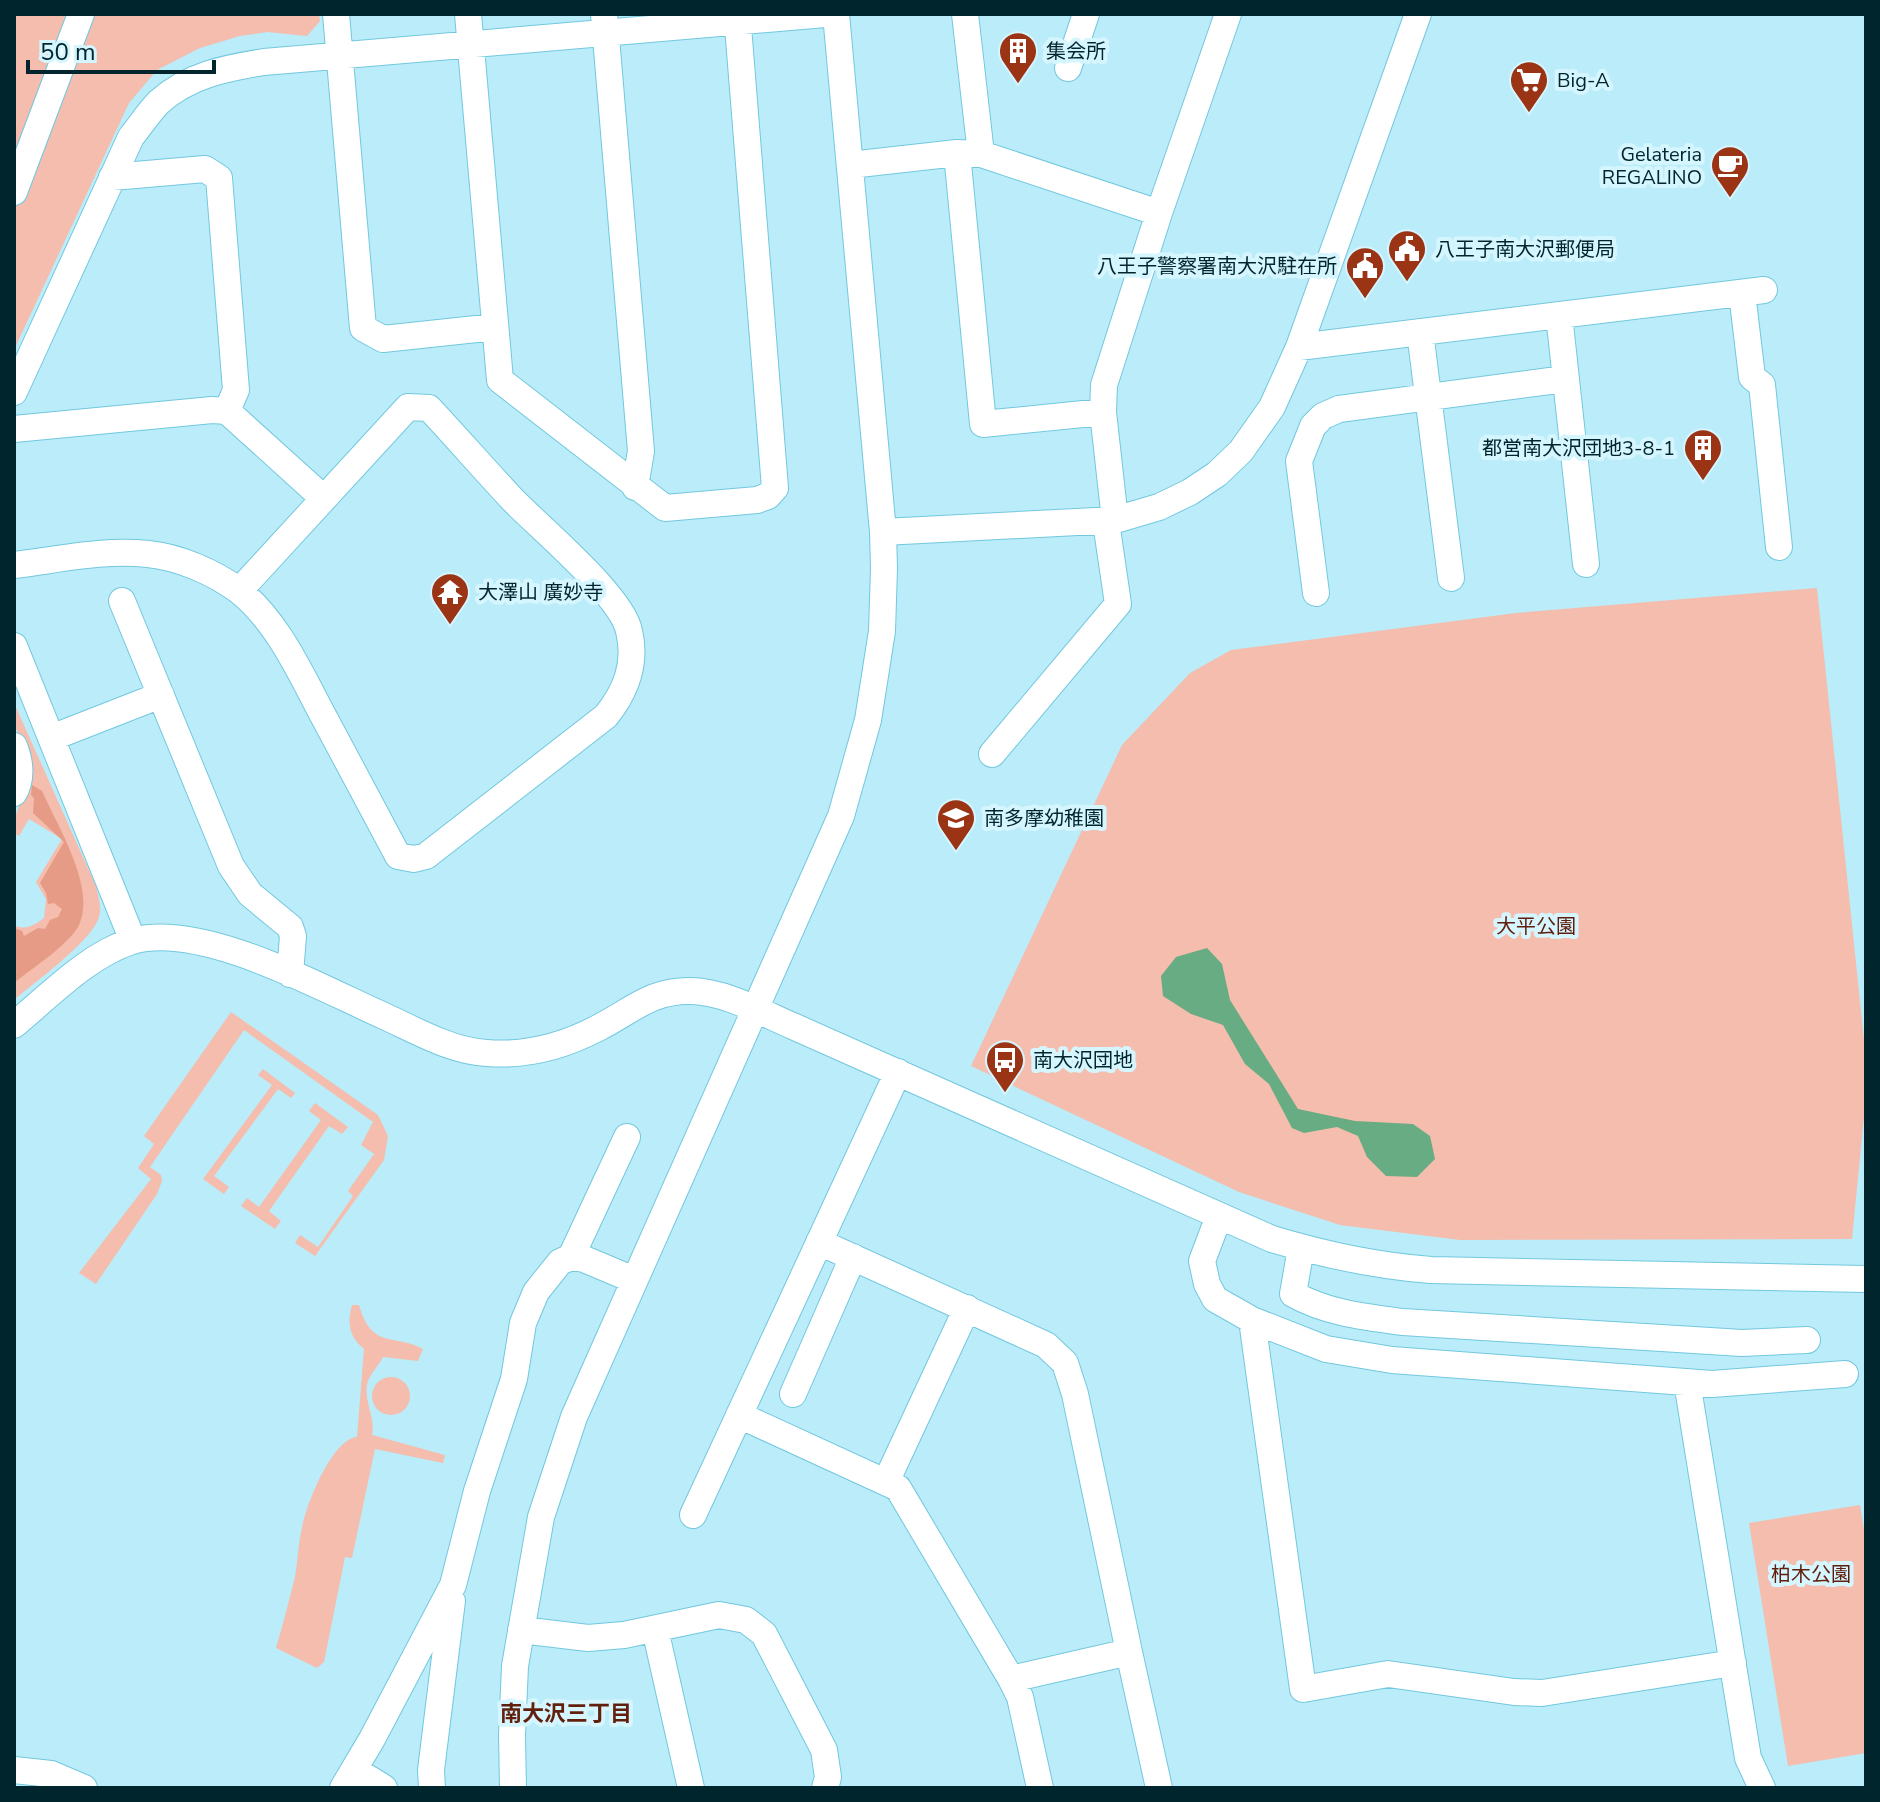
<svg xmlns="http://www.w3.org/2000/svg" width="1880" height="1802" viewBox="0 0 1880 1802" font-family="'Nunito Sans','Noto Sans JP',sans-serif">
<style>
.green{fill:#f4bdad}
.forest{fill:#e59b86}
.water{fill:#67ac82}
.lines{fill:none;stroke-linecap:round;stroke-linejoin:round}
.minor-casing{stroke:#72c8de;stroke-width:28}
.minor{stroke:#fff;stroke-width:26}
.labels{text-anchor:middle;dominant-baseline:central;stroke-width:8;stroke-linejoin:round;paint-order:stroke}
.poi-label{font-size:20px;fill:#00252d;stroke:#d6f6ff;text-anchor:start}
.park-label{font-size:20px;fill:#5f1d0a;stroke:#d6f6ff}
.neighbourhood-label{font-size:22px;font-weight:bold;fill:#611f0c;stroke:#d6f6ff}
</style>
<rect width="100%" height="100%" fill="#bbecf9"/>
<path class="green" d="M14 14H319L320 21 307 36 267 32 240 36 200 48 157 70 129 103 14 350Z
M1817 588 1866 1059V1096L1852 1239 1460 1240 1340 1225 1239 1192 971 1066 1122 745 1190 673 1231 650 1516 613Z
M14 703 96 886C98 896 102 907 99 917 92 941 35 982 14 1000V925C25 931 35 925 44 918L46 899 36 882 62 839 29 819 19 836 14 833V820L30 777 22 741 14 725Z
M231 1012 378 1115 388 1136 384 1160 315 1256 295 1243 300 1235 318 1247 353 1196 348 1191 374 1154 361 1145 373 1122 244 1030 150 1167 161 1175 162 1181 157 1194 96 1284 79 1273 151 1179 138 1168 154 1144 144 1136Z
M263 1069 295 1093 291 1098 278 1089 214 1176 229 1187 224 1194 203 1179 272 1085 258 1075Z
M315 1103 348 1127 342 1134 329 1126 269 1211 281 1221 275 1229 241 1206 247 1198 259 1207 321 1120 309 1111Z
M352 1305H359C372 1350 393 1333 423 1349L418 1361 383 1357C379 1365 371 1373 368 1381 362 1398 376 1417 372 1435L445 1455 443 1463 375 1449 352 1558 345 1557 324 1662 317 1668 276 1648C283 1624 289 1601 295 1577 298 1560 298 1544 302 1528 306 1505 332 1439 357 1437L364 1349C349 1337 347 1323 352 1305Z
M372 1396a19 19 0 1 1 38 0a19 19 0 1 1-38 0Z
M1860 1505 1866 1542V1753L1788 1766 1749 1523Z"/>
<path class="forest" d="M32 785 42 791C57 825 97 889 79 925 70 944 31 969 14 983V928L22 931 24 936 38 928 45 929 50 920 58 917 62 909 54 903 48 904 46 893 40 883 64 842 33 813 34 798 31 795Z"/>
<path class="water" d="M1207 948 1222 964 1230 1000 1298 1109 1355 1121 1413 1124 1430 1136 1435 1159 1417 1177 1386 1176 1367 1157 1358 1136 1337 1127 1304 1133 1292 1128 1269 1084 1245 1064 1223 1025 1191 1014 1163 996 1161 976 1176 957Z"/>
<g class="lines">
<g class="minor-casing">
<path id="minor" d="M336 14 363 328 383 339 495 327
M468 14 500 380 665 508 757 500 768 496 775 488 737 14
M604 14 641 451 635 487
M965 14 981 154
M1068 68 1086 14
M957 153 983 424 1103 412
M850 165 957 153 981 154 1159 213
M112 177 205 169 219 178 236 390 227 411
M14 192 81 14
M1742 293 1752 377 1762 385 1779 547
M1559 315 1586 564
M1420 332 1451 578
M1299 347 1764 290
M14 392 131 137C140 126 149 112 159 102 189 75 226 68 264 62L825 14
M14 429 212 410 227 411 322 497
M1115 520 1103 412 1104 385 1159 213 1228 14
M883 532 1115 520 1159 507 1190 492 1217 474 1241 451 1272 407 1299 347 1418 14
M14 565C57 560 104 549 148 554 179 557 213 572 238 590 279 622 302 677 326 721 350 766 374 811 398 856L414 859 426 856 606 716C626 691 637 664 629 631 622 596 540 528 512 499 484 469 457 438 429 408L408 407 239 591
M1316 593 1299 461 1313 426 1323 416 1339 409 1565 379
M122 601 231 866 250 894 290 927 293 936 290 974
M14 646 133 941
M51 738 161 695
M14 746C20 761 22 778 14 793
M992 754 1118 604 1106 522
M14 1025C49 996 88 955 132 941 201 921 321 988 384 1016 417 1031 451 1051 487 1053 526 1056 564 1046 598 1028 632 1011 650 990 692 991 727 992 764 1014 795 1027L1272 1239C1325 1255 1376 1266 1431 1270L1866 1279
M1219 1216 1202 1261 1207 1284 1215 1299 1252 1320 1326 1349 1392 1360 1712 1384 1845 1374
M1301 1248 1293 1294C1327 1313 1364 1317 1403 1322L1742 1343 1807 1340
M571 1257 627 1137
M1252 1320 1303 1689 1388 1674 1514 1692 1542 1693 1733 1663
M1687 1382 1748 1758 1762 1788
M793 1394 853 1257
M739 1415 898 1488 1011 1679 1129 1652 1075 1394 1065 1363 1046 1345 819 1242
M886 1482 967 1308
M693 1515 898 1072
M655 1629 691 1788
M521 1630 588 1638 624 1635 719 1615 746 1620 764 1634 824 1750 828 1777 825 1788
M1129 1652 1159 1788
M1011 1679 1020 1697 1040 1788
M14 1770 51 1774 84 1788
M355 1770 384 1788
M343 1788 372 1739 453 1585 477 1491 514 1379 523 1323 536 1292 560 1262 571 1257 584 1259 634 1280
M432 1788 431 1770 452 1601
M513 1788 512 1735 515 1666 541 1517 574 1417 841 816 868 720 882 631 884 568 883 532 836 14"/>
</g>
<use href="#minor" class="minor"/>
</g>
<defs>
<g id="building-pin" transform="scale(2)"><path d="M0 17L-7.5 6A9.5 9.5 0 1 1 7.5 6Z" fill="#9b3315" stroke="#d6f6ff"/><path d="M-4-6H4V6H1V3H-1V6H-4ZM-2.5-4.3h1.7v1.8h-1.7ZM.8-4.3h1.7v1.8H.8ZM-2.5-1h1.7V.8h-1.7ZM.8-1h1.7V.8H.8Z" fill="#fff"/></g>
<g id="supermarket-pin" transform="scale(2)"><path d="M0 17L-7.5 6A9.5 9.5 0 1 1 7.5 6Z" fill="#9b3315" stroke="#d6f6ff"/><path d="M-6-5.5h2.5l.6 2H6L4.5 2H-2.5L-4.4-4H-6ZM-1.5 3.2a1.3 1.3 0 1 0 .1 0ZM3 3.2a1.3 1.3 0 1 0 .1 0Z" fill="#fff"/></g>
<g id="cafe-pin" transform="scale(2)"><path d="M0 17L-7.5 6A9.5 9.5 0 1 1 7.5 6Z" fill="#9b3315" stroke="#d6f6ff"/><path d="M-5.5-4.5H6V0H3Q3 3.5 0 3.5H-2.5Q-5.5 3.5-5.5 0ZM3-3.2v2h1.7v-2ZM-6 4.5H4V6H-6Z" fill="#fff"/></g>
<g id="civic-pin" transform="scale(2)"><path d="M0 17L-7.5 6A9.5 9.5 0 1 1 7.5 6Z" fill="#9b3315" stroke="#d6f6ff"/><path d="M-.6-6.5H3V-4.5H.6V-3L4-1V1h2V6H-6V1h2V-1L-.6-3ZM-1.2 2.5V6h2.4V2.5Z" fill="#fff"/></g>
<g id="temple-pin" transform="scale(2)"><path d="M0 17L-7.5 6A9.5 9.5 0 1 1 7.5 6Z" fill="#9b3315" stroke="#d6f6ff"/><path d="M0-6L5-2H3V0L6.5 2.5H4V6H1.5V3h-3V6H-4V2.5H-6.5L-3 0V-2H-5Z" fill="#fff"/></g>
<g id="school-pin" transform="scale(2)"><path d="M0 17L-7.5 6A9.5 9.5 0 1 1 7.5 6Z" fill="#9b3315" stroke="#d6f6ff"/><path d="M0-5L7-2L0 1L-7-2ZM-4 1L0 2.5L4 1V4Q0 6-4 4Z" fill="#fff"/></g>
<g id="bus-pin" transform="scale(2)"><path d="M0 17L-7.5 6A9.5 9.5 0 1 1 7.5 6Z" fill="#9b3315" stroke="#d6f6ff"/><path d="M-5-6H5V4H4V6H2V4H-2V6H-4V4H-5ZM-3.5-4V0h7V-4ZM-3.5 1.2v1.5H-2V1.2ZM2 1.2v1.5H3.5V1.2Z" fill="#fff"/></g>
</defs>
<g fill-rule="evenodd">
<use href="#building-pin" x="1018" y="51"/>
<use href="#supermarket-pin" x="1529" y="80"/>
<use href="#cafe-pin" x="1730" y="165"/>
<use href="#civic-pin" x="1407" y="249"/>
<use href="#civic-pin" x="1365" y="266"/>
<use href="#building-pin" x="1703" y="448"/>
<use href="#temple-pin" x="450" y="592"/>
<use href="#school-pin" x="956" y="818"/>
<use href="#bus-pin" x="1005" y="1060"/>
</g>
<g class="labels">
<g class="poi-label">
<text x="1046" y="51">集会所</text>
<text x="1557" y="80">Big-A</text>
<text x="1702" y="154" text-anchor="end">Gelateria<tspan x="1702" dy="23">REGALINO</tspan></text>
<text x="1435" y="249">八王子南大沢郵便局</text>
<text x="1337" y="266" text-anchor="end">八王子警察署南大沢駐在所</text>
<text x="1675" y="448" text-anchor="end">都営南大沢団地3-8-1</text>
<text x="478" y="592">大澤山 廣妙寺</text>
<text x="984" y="818">南多摩幼稚園</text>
<text x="1033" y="1060">南大沢団地</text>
</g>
<g class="park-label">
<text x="1536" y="926">大平公園</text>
<text x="1811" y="1574">柏木公園</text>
</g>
<g class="neighbourhood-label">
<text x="566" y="1714">南大沢三丁目</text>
</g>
</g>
<rect width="1880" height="1802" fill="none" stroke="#00252d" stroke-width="32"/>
<path d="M28 60v12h186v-12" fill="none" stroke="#00252d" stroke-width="4"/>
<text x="40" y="60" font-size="24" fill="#00252d" stroke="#d6f6ff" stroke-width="6" paint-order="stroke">50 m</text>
</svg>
